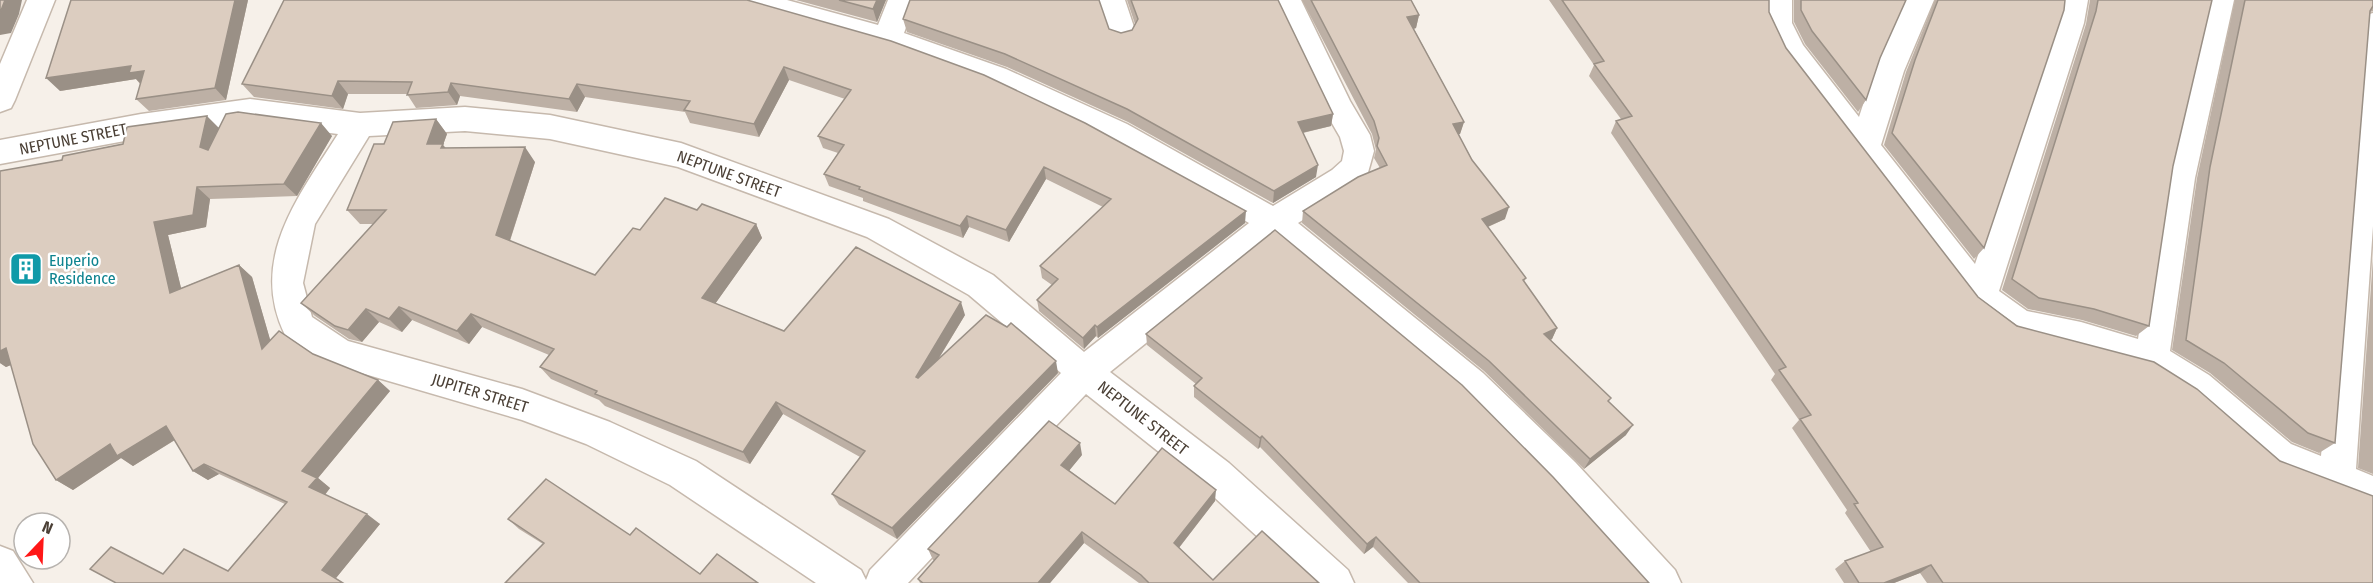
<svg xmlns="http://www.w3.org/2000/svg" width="2373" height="583" viewBox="0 0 2373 583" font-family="'Fira Sans Condensed',sans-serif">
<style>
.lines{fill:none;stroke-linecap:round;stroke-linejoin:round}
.street-casing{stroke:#c6b9ad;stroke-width:3}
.street{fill:#fff;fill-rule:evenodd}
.wall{fill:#bdb0a5}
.shaded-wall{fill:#9a9086}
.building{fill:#dccdc0;stroke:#9a9086;stroke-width:1.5}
.labels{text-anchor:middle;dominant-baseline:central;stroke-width:5;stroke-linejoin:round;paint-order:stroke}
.street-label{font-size:16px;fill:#4b4036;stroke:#fff}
.culture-label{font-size:16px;fill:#0d838f;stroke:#fff;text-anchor:start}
</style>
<rect width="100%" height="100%" fill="#f6f0e9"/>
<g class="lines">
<g class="street-casing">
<path id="street" d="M27 0H55L15 100 11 108 0 112V64Z
M735 0H787L878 25 888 0H916L904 33 1006 69 1127 124 1273 206 1332 170 1342 161 1344 151 1340 137 1322 106 1273 0H1301L1350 101 1370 135 1374 151 1367 176 1354 188 1298 223 1483 373 1575 462 1675 570 1681 583H1637L1549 486 1459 395 1274 240 1110 372 1229 463 1348 570 1354 583H1308L1203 487 1086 394 908 583H816L670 485 586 444 522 420 327 363 285 335C248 259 299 196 338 134L250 123 141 138 0 164V140L141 114 250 99 360 113 465 107 550 115 681 143 889 219 993 275 1084 352 1249 223C1163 174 1078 125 987 86 907 51 822 32 739 7ZM465 131 550 139 678 167 867 237 969 295 1061 373 870 570 866 580 861 570 696 461 610 422 522 389 348 341 312 317 303 283 315 224 369 136Z
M1097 0H1125L1136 33 1132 41 1122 44 1112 41Z
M1764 0H1792V23L1803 45 1859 117 1874 71 1906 0H1934L1904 71 1881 145 1975 264 2056 23 2060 0H2088L2084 23 1999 291 2027 311 2081 322 2138 339 2163 178 2206 0H2234L2195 178 2170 351 2209 375 2291 444 2321 456 2359 24 2363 16 2373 13V226L2356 469 2373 476V510L2265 468 2185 397 2142 370 2007 334 1969 306 1781 59 1764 23Z
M0 546 13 551 33 583H0Z"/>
</g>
<use href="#street" class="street"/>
</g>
<path class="wall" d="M248 0 226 100 149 111 136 99 140 84 136 79 60 91Z
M747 0 1245 223 1098 338 1096 336 1084 349 1039 311 1037 300 1052 285 1042 278 1040 266 1103 207 1046 179 1009 242 969 227 963 238 863 201V198L829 186 824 174 838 153 823 148 818 136 845 99 789 80 759 137 690 123 685 112 585 97 577 112 460 96 457 105 416 108 407 94H348L343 109 254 97 242 84Z
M796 0H886L877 22Z
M1127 0H1278L1333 114 1331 126 1303 133 1316 177 1273 203 1128 122 1007 67 907 32 903 19 1109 29 1121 33 1132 30 1135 24Z
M1302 0H1411L1419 15 1416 28 1414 29 1464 122 1460 134H1458L1505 219 1488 227 1526 278 1524 282 1557 328 1552 339 1551 340 1609 402 1626 435 1584 469 1484 371 1302 223 1303 211 1380 168 1374 158 1376 150 1372 134Z
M1549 0H1769V12L1786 48 1978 297 2373 583H1927L1920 573 1894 583H1844L1835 569 1845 561 1871 552 1845 513 1847 510 1792 428 1799 420 1771 380 1775 374 1611 133 1616 121 1621 119 1589 76 1594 65Z
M1794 0H1906L1880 58 1866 100 1858 112 1805 44 1794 22Z
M1935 0H2065L1984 248 1974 259 1884 145 1906 72Z
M2090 0H2212L2173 166 2149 326 2136 336 2082 320 2028 309 2002 290 2086 24Z
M2235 0H2373V11L2370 12 2335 443 2319 453 2292 442 2210 373 2172 350 2197 178Z
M436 119 447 134 443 145 446 148 535 162 510 241 595 275 640 230 697 210 756 224 762 238 715 304 784 331 965 315 938 360 1058 373 897 539 839 505 832 494 860 457 783 414 750 464 605 406 599 400 551 379 540 367 549 355 482 327 469 344 412 320 402 332 379 322 362 342 349 339 315 316 301 303 373 224H360L347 210 384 144Z
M219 128 332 136 297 196 210 199 206 227 168 235 181 288 239 265 252 277 270 340 313 354 378 380 390 391 318 478 330 488 325 495 380 524 336 578 163 574 228 571 285 504 219 474 208 480 193 471 175 440 133 466 121 458 73 490 56 480 11 365 6 367 0 363V172Z
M2373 258V474L2358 468Z
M1146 334 1649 583H1408L1373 547 1364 554 1260 447 1258 449 1194 397V386L1196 384 1147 345Z
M1082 455 1069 470 1115 504 1215 501 1179 548 1213 580 1319 583H1139L1084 543 1050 583H920L918 579 935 560H933L928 549Z
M508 519 630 535 700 574 505 583 543 544 519 529Z"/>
<path class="shaded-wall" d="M5 0H22L19 14 11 33 0 35V13Z
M235 0H248L226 100 215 88Z
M877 0H886L877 22 873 9Z
M1419 15 1416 28 1405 31 1407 17Z
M131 66 144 71 142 85 136 79 60 91 46 78Z
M784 67 789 80 759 137 754 124Z
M338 81 348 94 343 109 332 96Z
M451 83 460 96 457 105 448 92Z
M577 84 585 97 577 112 569 99Z
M1333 114 1331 126 1297 134 1298 122Z
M207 116 220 129 213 160 200 147Z
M436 119 447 134 443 145 454 159 427 144Z
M1464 122 1460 134 1450 137 1453 124Z
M321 123 332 136 297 196 284 184Z
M525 147 535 162 507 249 496 235Z
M1318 165 1316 177 1273 203 1274 191Z
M1044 167 1046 179 1009 242 1006 230Z
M197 187 210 199 206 227 168 235 185 304 170 293 154 222Z
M1509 207 1505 219 1478 231 1482 219Z
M1246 211 1245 223 1098 338 1097 327Z
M967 216 969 227 963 238 960 226Z
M756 224 762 238 710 311 702 298Z
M239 265 252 277 276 360 262 349Z
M961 302 965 315 920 389 916 377Z
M399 307 412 320 402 332 389 319Z
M366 309 379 322 362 342 348 330Z
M471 314 482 327 469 344 457 331Z
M1095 325 1096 336 1084 349 1083 338Z
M1557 328 1552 339 1539 345 1544 334Z
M6 348 23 360 6 367 0 363V351Z
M1056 361 1058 373 897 539 892 528Z
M378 380 390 391 318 478 330 488 323 497 309 487 302 471Z
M776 402 783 414 750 464 743 452Z
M1633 425 1626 435 1584 469 1590 459Z
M166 426 181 436 133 466 121 458 73 490 56 480 110 444Z
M1262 436 1260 447 1258 449 1260 438Z
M1080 443 1082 455 1064 477 1061 465Z
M204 464 219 474 208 480 193 471Z
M1216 490 1215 501 1174 554V543Z
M367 514 380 524 336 578 322 570Z
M1082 532 1084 543 1050 583H1038Z
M1376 537 1373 547 1364 554 1367 544Z
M1931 565 1920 573 1894 583H1884Z"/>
<path class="building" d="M0 0H5L0 13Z
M71 0H235L215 88 136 99 144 71 129 73 131 66 46 78Z
M284 0H747L891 41 984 75 1085 123 1246 211 1097 327 1095 325 1083 338 1037 300 1058 279 1040 266 1111 199 1044 167 1006 230 967 216 960 226 859 189 860 187 824 174 844 145 818 136 851 90 784 67 754 124 684 110 690 101 577 84 569 99 451 83 448 92 407 95 412 82 338 81 332 96 242 84Z
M839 0H877L873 9Z
M910 0H1099L1109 29 1121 33 1132 30 1138 19 1131 0H1278L1333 114 1298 122 1318 165 1274 191 1127 109 1005 54 903 19Z
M1311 0H1411L1419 15 1407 17 1464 122 1453 124 1472 160 1509 207 1482 219 1526 278 1523 280 1557 328 1544 334 1611 398 1608 401 1633 425 1590 459 1489 361 1303 211 1358 177 1387 165 1377 146 1379 138 1374 121Z
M1562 0H1769V12L1786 48 1978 297 2017 326 2154 362 2197 389 2280 461 2373 496V583H1943L1931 565 1884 583H1859L1845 561 1883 547 1854 504 1858 503 1800 419 1811 415 1779 370 1786 367 1616 121 1632 116 1594 64 1604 61Z
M1801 0H1906L1880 58 1866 100 1812 31 1801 10Z
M1938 0H2065L2064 10 1984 248 1892 133 1915 60Z
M2098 0H2212L2173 166 2149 326 2094 309 2039 298 2012 279 2096 11Z
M2245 0H2373V6L2370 11 2335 443 2308 433 2224 363 2186 340 2210 167Z
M238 112 321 123 284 184 197 187 193 215 154 222 170 293 239 265 262 349 279 331 313 354 378 380 302 471 317 478 309 487 367 514 322 570 343 583H116L90 569 111 547 163 574 184 549 228 571 287 502 204 464 193 471 166 426 117 456 110 444 56 480 33 444 6 348 0 351V171L62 160 63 156 123 144 127 127 207 116 200 147 208 150 226 114Z
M436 119 427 144H443L441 148 525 147 496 235 595 275 633 228 640 230 665 198 697 210 702 204 756 224 702 298 784 331 856 247 961 302 916 377 918 378 986 315 1007 327 1011 323 1056 361 892 528 832 494 865 451 776 402 743 452 595 394 597 391 540 367 554 349 471 314 457 331 399 307 389 319 366 309 348 330 335 326 301 303 386 210H347L374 144H384L393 122Z
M1275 230 1462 385 1553 477 1649 583H1420L1376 537 1367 544 1262 436 1260 438 1194 386 1202 378 1146 334Z
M1049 421 1080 443 1061 465 1115 504 1162 448 1216 490 1174 543 1213 580 1262 531 1319 583H1149L1141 575 1082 532 1038 583H923L918 579 939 555 928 549Z
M546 479 630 535 636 528 700 574 717 554 758 583H505L544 543 508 519Z"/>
<defs>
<g id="building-square" transform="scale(1.725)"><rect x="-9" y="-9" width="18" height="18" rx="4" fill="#0f9aa8" stroke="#fff"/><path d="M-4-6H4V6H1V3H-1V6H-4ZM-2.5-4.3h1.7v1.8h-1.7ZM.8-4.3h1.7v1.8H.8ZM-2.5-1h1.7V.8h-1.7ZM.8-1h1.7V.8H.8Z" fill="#fff"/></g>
</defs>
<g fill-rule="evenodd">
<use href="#building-square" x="26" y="269"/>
</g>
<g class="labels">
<g class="street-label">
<text transform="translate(73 139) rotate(-11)">NEPTUNE STREET</text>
<text transform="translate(729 174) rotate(20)">NEPTUNE STREET</text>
<text transform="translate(480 393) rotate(17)">JUPITER STREET</text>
<text transform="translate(1143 418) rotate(38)">NEPTUNE STREET</text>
</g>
<g class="culture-label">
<text x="49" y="260">Euperio<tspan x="49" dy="18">Residence</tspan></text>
</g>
</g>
<g transform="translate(42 541) rotate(23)"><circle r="28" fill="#ffffff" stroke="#b7b3af" stroke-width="1.5"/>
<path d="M0-4.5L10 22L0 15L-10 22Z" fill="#ff1717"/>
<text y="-9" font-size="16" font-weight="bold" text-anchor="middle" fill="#4b4036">N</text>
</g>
</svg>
